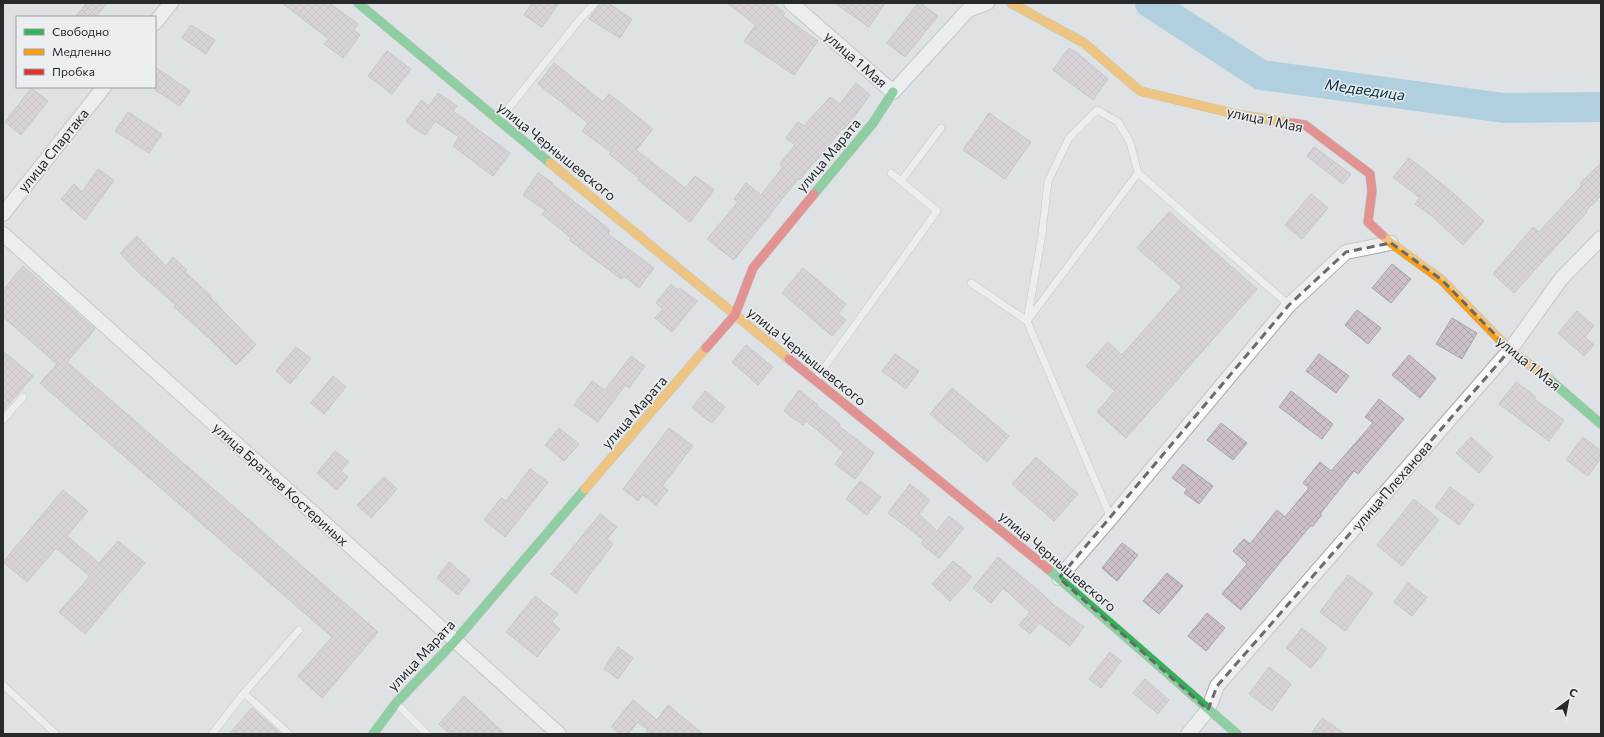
<svg xmlns="http://www.w3.org/2000/svg" width="1604" height="737" viewBox="0 0 1604 737" font-family="Commissioner,sans-serif">
<style>
.lines{fill:none;stroke-linecap:round;stroke-linejoin:round}
.river{stroke:#79b9d9;stroke-width:30}
.building{fill:url(#building-cross-hatch);stroke:#a5a6a7}
.lane-casing{stroke:#a6a8aa;stroke-width:8}
.street-casing{stroke:#a6a8aa;stroke-width:16}
.fast-casing{stroke:#a6a8aa;stroke-width:10}
.slow-casing{stroke:#a6a8aa;stroke-width:10}
.jam-casing{stroke:#a6a8aa;stroke-width:10}
.lane{stroke:#fafbfb;stroke-width:7}
.street{stroke:#fafbfb;stroke-width:14}
.fast{stroke:#30b455;stroke-width:9}
.slow{stroke:#ff9f0a;stroke-width:9}
.jam{stroke:#e5322d;stroke-width:9}
.marked{fill:none;stroke:#686a6b;stroke-width:3;stroke-dasharray:8 5;stroke-linejoin:round}
.labels{text-anchor:middle;dominant-baseline:central;stroke-width:3;stroke-linejoin:round;paint-order:stroke}
.street-label{font-size:14px;fill:#28292a;stroke:#ebeff2}
.water-label{font-size:15px;font-style:italic;fill:#073144;stroke:#ebeff2}
</style>
<defs>
<pattern id="building-cross-hatch" width="8" height="8" patternUnits="userSpaceOnUse"><rect width="8" height="8" fill="#cec0ca"/><path d="M0 0l8 8M0 8l8-8" fill="none" stroke="#b1a5ae"/></pattern>
</defs>
<rect width="100%" height="100%" fill="#dfe2e4"/>
<g class="lines">
<path class="river" d="M1150 3 1261 75 1504 108 1601 107"/>
</g>
<path class="building" d="M87 3H107L96 17H75Z
M282 3H329L358 24 354 30 360 35 343 58 324 44 329 39Z
M532 3H559L542 27 524 15Z
M600 3H608L632 19 620 38 589 19Z
M727 3H772L785 13 783 16 818 41 794 75 744 41 756 25Z
M835 3H885L869 27Z
M918 3H920L938 16 905 57 887 43Z
M191 25 215 40 206 54 182 38Z
M1069 48 1077 53 1108 79 1093 100 1053 70Z
M387 51 411 69 392 94 368 76Z
M554 63 603 102 609 94 653 129 636 150 685 188 695 176 714 190 690 222 638 180 639 178 609 154 611 152 582 131 588 123 538 84Z
M155 67 190 91 180 106 155 90Z
M856 83 870 95 854 117 843 130 842 129 816 161H815L799 180 798 179 734 260 707 239 738 202 734 199 746 183 761 195 783 167 780 164 795 145 786 138 798 122 804 126 830 97 840 104Z
M31 88 48 101 21 135 5 122Z
M438 93 457 106 453 111 510 153 493 176 453 146 459 137 435 121 425 135 406 122 421 100 429 106Z
M128 112 162 134 149 153 115 131Z
M989 113 1031 142 1005 179 963 150Z
M1314 147 1351 174 1343 184 1307 156Z
M1409 158 1452 192 1484 221 1463 245 1432 216 1415 204 1420 198 1393 177Z
M1601 163V196L1586 211 1587 212 1514 293 1493 274 1533 227 1539 232 1582 185 1580 183Z
M98 169 114 180 85 220 61 199 74 184 82 192Z
M538 173 553 183 552 184 610 230 608 234 654 268 639 288 624 276 621 279 569 240 571 238 542 214 545 210 523 195Z
M1311 194 1328 208 1302 239 1285 225Z
M1169 212 1257 289 1126 438 1097 412 1115 391 1086 366 1108 342 1122 355 1182 287 1137 248Z
M137 236 166 266 173 257 187 270 185 272 211 296 210 297 256 345 236 365 208 337 174 307 176 305 138 272 120 253Z
M1392 264 1411 279 1391 303 1372 288Z
M23 266 95 329 67 362 378 632 322 698 298 676 332 637 40 383 57 364 3 317V290Z
M803 268 846 304 838 314 846 320 832 336 782 293Z
M671 284 678 290 680 288 697 301 672 332 655 318 663 309 656 303Z
M1357 310 1381 328 1368 344 1345 325Z
M1577 311 1594 326 1585 337 1594 345 1584 356 1558 333Z
M1452 318 1477 333 1462 359 1436 344Z
M746 345 773 367 758 385 732 362Z
M296 347 311 359 290 384 276 371Z
M3 351 33 376 3 411Z
M895 354 919 371 906 389 882 371Z
M1319 354 1349 376 1336 393 1306 371Z
M1409 355 1436 378 1420 398 1392 375Z
M631 356 645 366 629 388 625 385 598 422 574 405 592 381 605 390Z
M333 376 346 387 324 414 311 403Z
M1516 382 1536 397 1534 399 1564 420 1549 441 1499 404Z
M952 388 1009 436 987 462 930 414Z
M799 390 818 405 817 406 840 424 839 426 874 453 855 479 835 464 844 452 806 421 803 425 784 411Z
M705 391 725 407 712 423 692 408Z
M1291 391 1333 424 1322 439 1279 407Z
M1379 399 1404 419 1358 474 1354 471 1320 514 1322 515 1312 527 1311 525 1241 610 1222 594 1247 564 1233 551 1244 539 1250 544 1277 510 1285 517 1309 488 1303 483 1320 462 1331 471 1373 423 1365 417Z
M1221 423 1247 443 1233 460 1207 440Z
M559 428 579 444 564 461 545 445Z
M669 428 693 446 662 486 668 490 656 505 643 495 638 501 623 489Z
M1471 437 1493 457 1479 473 1456 453Z
M1583 437 1601 451V458L1588 476 1566 460Z
M335 451 349 462 341 471 348 477 337 490 317 473Z
M1036 457 1078 494 1054 521 1012 484Z
M1183 464 1213 486 1199 504 1184 493 1187 489 1172 478Z
M530 469 548 482 505 537 484 520 501 498 506 501Z
M384 477 397 489 371 518 357 505Z
M860 481 881 497 867 515 846 499Z
M910 484 930 500 919 514 937 531 949 516 964 528 939 558 921 544 924 540 888 513Z
M1450 487 1474 505 1459 525 1435 507Z
M63 490 88 511 67 536 99 563 118 541 145 563 85 634 59 612 90 576 56 548 27 582 3 562Z
M1414 499 1439 520 1402 566 1377 545Z
M600 514 617 527 607 539 613 544 576 593 551 574Z
M1122 543 1138 555 1117 581 1102 568Z
M998 557 1038 590 1054 605 1084 627 1070 646 1039 623 1030 634 1019 625 1030 612 1003 588 991 603 973 588Z
M953 561 972 577 950 601 932 584Z
M449 562 470 580 458 595 437 578Z
M1167 573 1183 586 1159 614 1143 601Z
M1348 575 1373 593 1345 631 1320 612Z
M1408 583 1427 597 1412 616 1394 602Z
M535 596 558 614 552 622 560 629 537 657 506 632Z
M1207 613 1225 628 1206 651 1188 636Z
M1302 628 1327 648 1311 668 1286 648Z
M618 647 633 658 618 679 604 669Z
M1110 652 1121 661 1101 688 1089 679Z
M1269 667 1291 684 1272 711 1249 694Z
M1145 679 1169 700 1158 714 1133 693Z
M464 696 505 734H450L439 724Z
M633 700 657 720 668 705 703 734H645L648 730 638 722 628 734H620L611 727Z
M252 708 281 734H229Z
M1322 718 1345 734H1311Z"/>
<g class="lines">
<g class="lane-casing">
<path id="lane" d="M499 120 581 18 595 3
M901 181 941 128
M971 283 1027 321 1042 234 1048 181 1069 138 1097 110 1118 122 1130 142 1138 173 1289 305
M816 379 937 211 891 173
M3 420 23 397
M1111 518 1027 321 1138 173
M3 685 56 734
M397 704 427 734
M212 734 244 693
M289 734 244 693 299 630"/>
</g>
<g class="street-casing">
<path id="street" d="M791 3 893 92 968 10 987 3
M155 23 171 3
M3 214 104 87
M3 234 559 734
M1059 578 1111 518 1289 305 1346 252 1391 243
M1188 734 1208 710 1217 686 1510 350 1561 279 1601 238"/>
</g>
<g class="fast-casing">
<path id="fast" d="M358 3 550 163
M814 194 873 123 893 92
M1549 379 1601 424
M1048 569 1237 734
M373 734 396 703 455 641 585 489"/>
</g>
<g class="slow-casing">
<path id="slow" d="M1011 3 1084 43 1140 91 1240 115 1292 123
M550 163 789 359
M1382 235 1391 243 1442 280 1510 350 1549 379
M585 489 706 348"/>
</g>
<g class="jam-casing">
<path id="jam" d="M1292 123 1305 125 1370 174 1372 191 1368 222 1382 235
M706 348 735 315 753 268 814 194
M789 359 1048 569"/>
</g>
<use href="#lane" class="lane"/>
<use href="#street" class="street"/>
<use href="#fast" class="fast"/>
<use href="#slow" class="slow"/>
<use href="#jam" class="jam"/>
</g>
<path d="M0 0H1604V737H0ZM1391 243 1442 280 1510 350 1217 686 1208 710 1059 578 1289 305 1346 252Z" fill="#dfe2e4" fill-opacity=".55" fill-rule="evenodd"/>
<path class="marked" d="M1391 243 1442 280 1510 350 1217 686 1208 710 1059 578 1289 305 1346 252Z"/>
<g class="labels">
<g class="street-label">
<text transform="translate(856 59) rotate(41)">улица 1 Мая</text>
<text transform="translate(1265 119) rotate(12)">улица 1 Мая</text>
<text transform="translate(53 150) rotate(-51)">улица Спартака</text>
<text transform="translate(557 151) rotate(39)">улица Чернышевского</text>
<text transform="translate(828 155) rotate(-50)">улица Марата</text>
<text transform="translate(807 356) rotate(39)">улица Чернышевского</text>
<text transform="translate(1529 363) rotate(39)">улица 1 Мая</text>
<text transform="translate(634 412) rotate(-49)">улица Марата</text>
<text transform="translate(281 484) rotate(42)">улица Братьев Костериных</text>
<text transform="translate(1392 485) rotate(-49)">улица Плеханова</text>
<text transform="translate(1058 561) rotate(40)">улица Чернышевского</text>
<text transform="translate(421 655) rotate(-47)">улица Марата</text>
</g>
<g class="water-label">
<text transform="translate(1365 89) rotate(8)">Медведица</text>
</g>
</g>
<rect width="1604" height="737" fill="none" stroke="#28292a" stroke-width="8"/>
<rect x="16" y="16" width="140" height="72" fill="#ebeff2" stroke="#9da0a2"/>
<rect x="24" y="29" width="20" height="6" fill="#30b455" stroke="#9da0a2"/>
<text x="52" y="36" font-size="12" fill="#28292a">Свободно</text>
<rect x="24" y="49" width="20" height="6" fill="#ff9f0a" stroke="#9da0a2"/>
<text x="52" y="56" font-size="12" fill="#28292a">Медленно</text>
<rect x="24" y="69" width="20" height="6" fill="#e5322d" stroke="#9da0a2"/>
<text x="52" y="76" font-size="12" fill="#28292a">Пробка</text>
<g transform="translate(1568 701) rotate(32)" stroke="#ebeff2" stroke-width="3" paint-order="stroke">
<path d="M0-3L7 15L0 10L-7 15Z" fill="#28292a"/>
<text y="-6" font-size="11" font-weight="bold" text-anchor="middle" fill="#28292a">С</text>
</g>
</svg>
